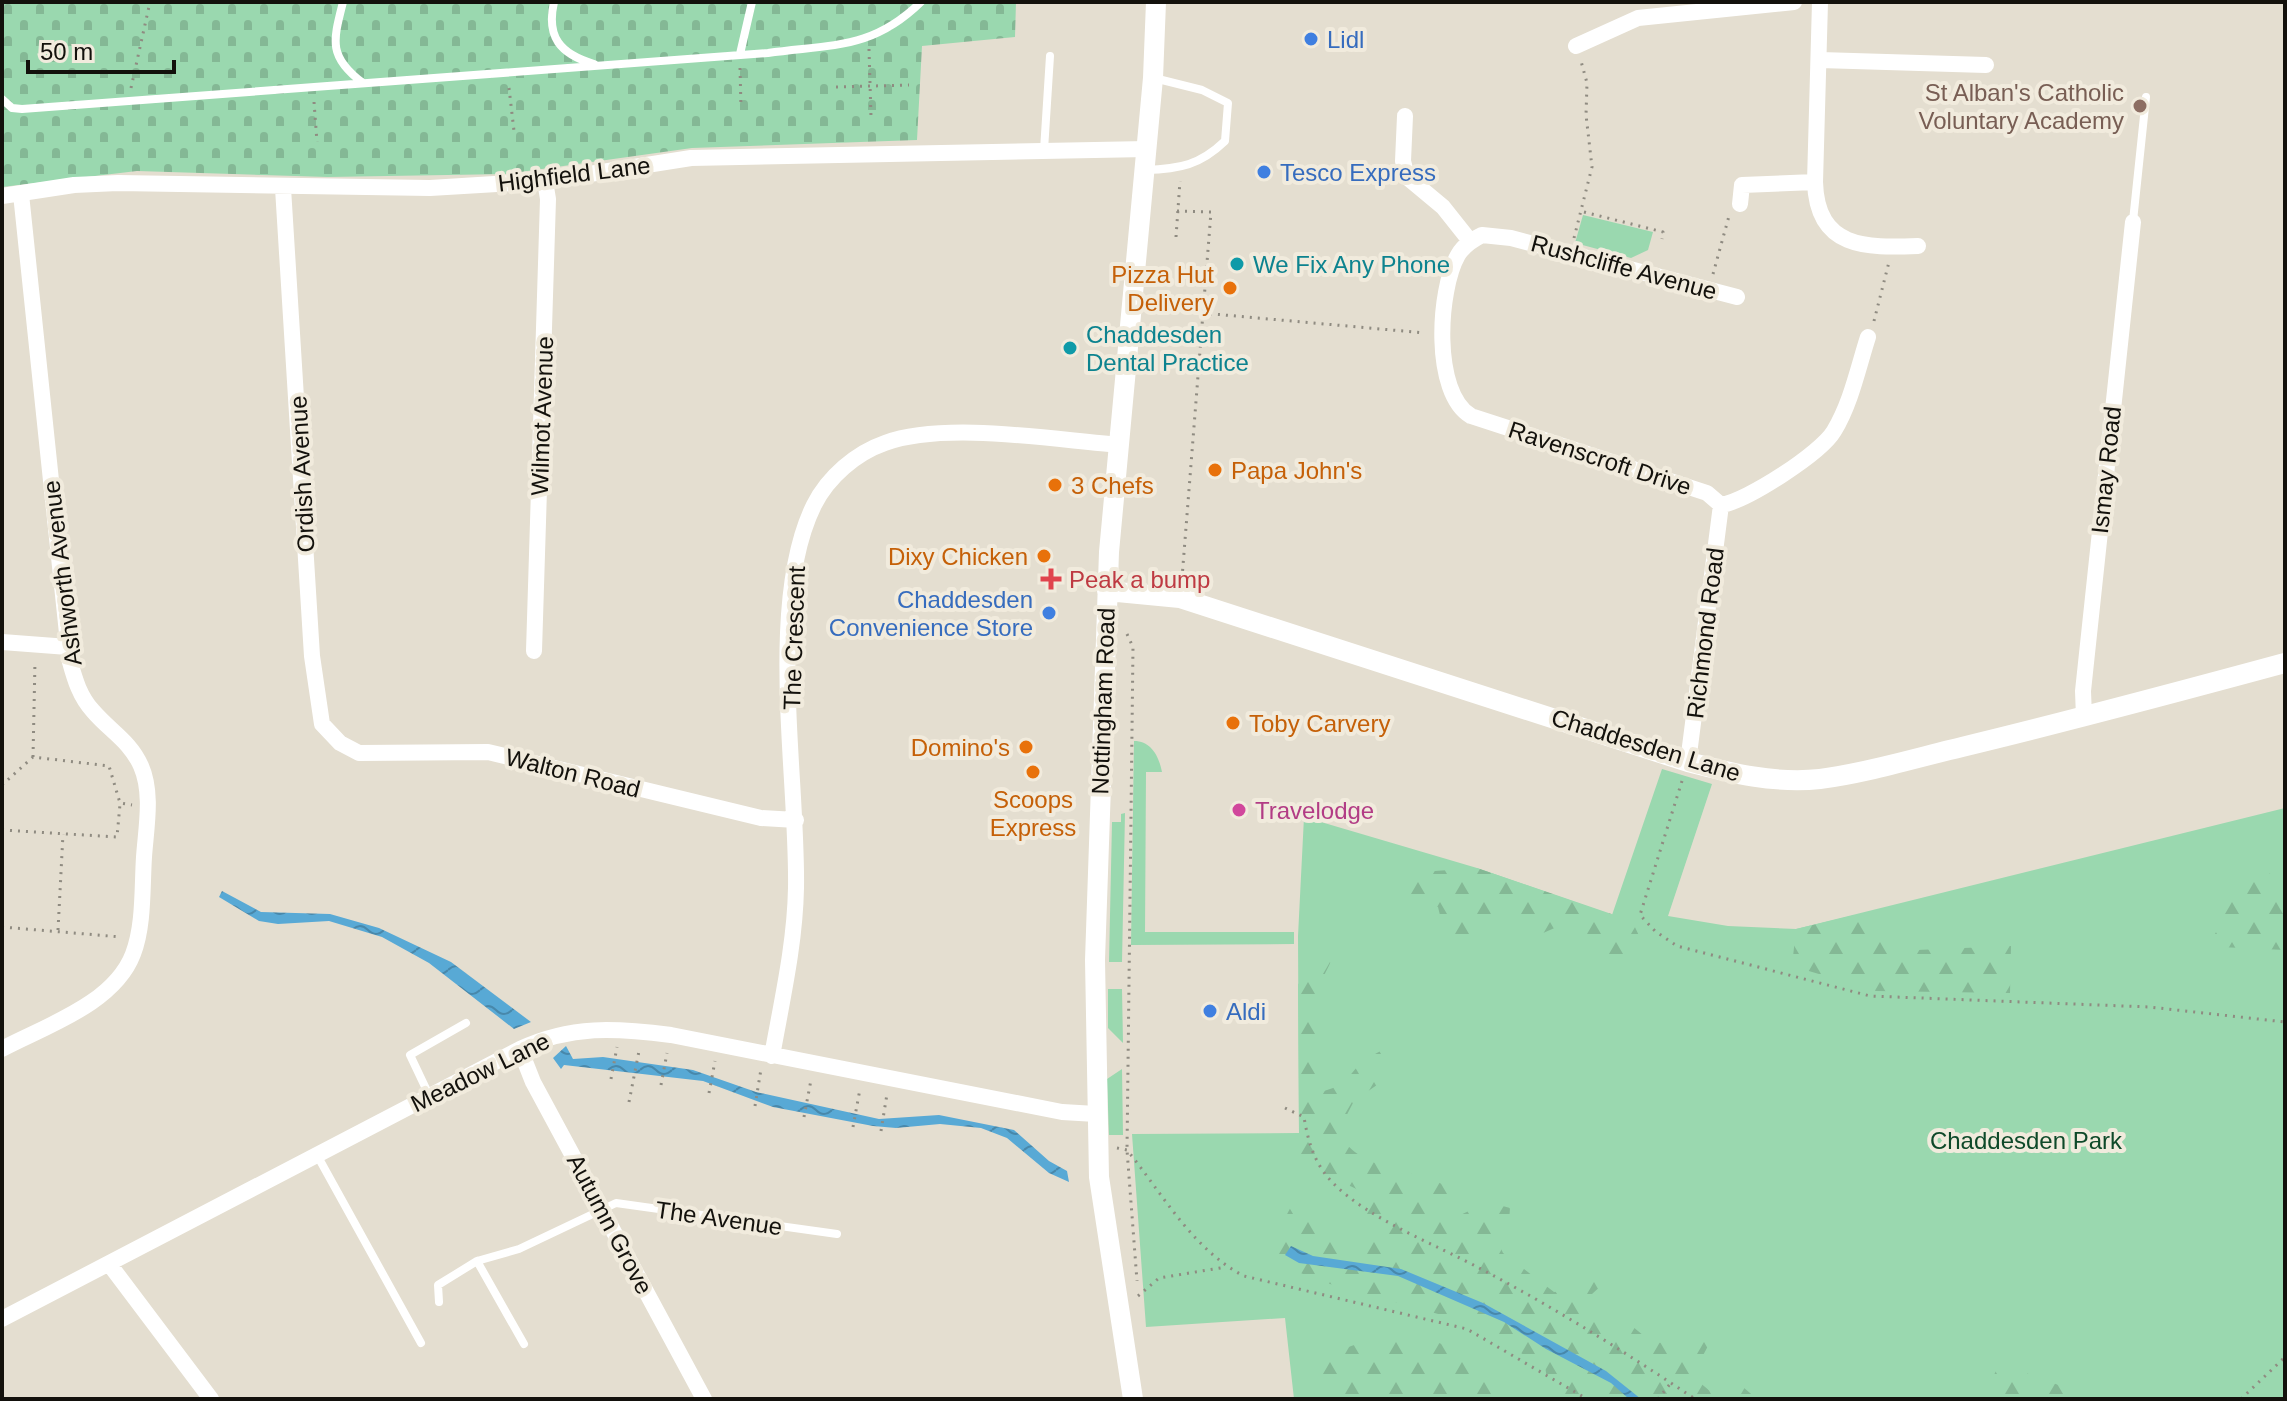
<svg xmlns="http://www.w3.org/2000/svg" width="2287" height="1401" viewBox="0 0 2287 1401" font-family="Helvetica,sans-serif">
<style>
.green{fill:#9ad8af}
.forest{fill:url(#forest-firs)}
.cemetery{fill:url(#cemetery-stones)}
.water{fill:url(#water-waves)}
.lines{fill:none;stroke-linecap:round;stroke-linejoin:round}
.path{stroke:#8f8b81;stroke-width:3;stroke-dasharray:2 6;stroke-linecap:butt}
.service{stroke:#fff;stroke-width:8}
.minor{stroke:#fff;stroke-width:16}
.tertiary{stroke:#fff;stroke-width:20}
.shop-dot{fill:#3f7fe0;stroke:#f1ebdd;stroke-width:3}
.education-dot{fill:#8d6e63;stroke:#f1ebdd;stroke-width:3}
.culture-dot{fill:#0f9aa8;stroke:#f1ebdd;stroke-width:3}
.food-dot{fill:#e8710a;stroke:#f1ebdd;stroke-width:3}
.health-dot{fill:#e0444e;stroke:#f1ebdd;stroke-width:3}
.hotel-dot{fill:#d1479c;stroke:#f1ebdd;stroke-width:3}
.labels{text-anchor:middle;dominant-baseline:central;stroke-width:8;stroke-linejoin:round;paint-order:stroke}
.shop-label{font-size:24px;fill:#366cbe;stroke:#f1ebdd;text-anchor:start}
.education-label{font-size:24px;fill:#785e54;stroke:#f1ebdd;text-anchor:end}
.street-label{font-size:24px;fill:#13110c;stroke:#f1ebdd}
.culture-label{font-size:24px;fill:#0d838f;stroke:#f1ebdd;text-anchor:start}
.food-label{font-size:24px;fill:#c56008;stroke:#f1ebdd;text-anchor:end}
.health-label{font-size:24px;fill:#be3a42;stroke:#f1ebdd;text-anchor:start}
.hotel-label{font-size:24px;fill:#b23c85;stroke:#f1ebdd;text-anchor:start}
.park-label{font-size:24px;fill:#0e4929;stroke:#f1ebdd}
</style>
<defs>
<pattern id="forest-firs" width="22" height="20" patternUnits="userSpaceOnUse" patternTransform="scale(2)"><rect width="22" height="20" fill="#9ad8af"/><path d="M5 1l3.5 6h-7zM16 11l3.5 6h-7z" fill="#84b895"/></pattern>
<pattern id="cemetery-stones" width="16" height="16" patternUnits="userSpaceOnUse" patternTransform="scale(2)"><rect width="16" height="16" fill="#9ad8af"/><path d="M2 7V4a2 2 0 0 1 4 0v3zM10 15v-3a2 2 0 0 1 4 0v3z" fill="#84b895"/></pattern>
<pattern id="water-waves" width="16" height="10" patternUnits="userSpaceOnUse" patternTransform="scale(2)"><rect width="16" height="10" fill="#58a9d5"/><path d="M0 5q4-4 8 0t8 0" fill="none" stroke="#4888ab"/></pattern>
</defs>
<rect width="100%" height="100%" fill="#e4ded0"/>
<path class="green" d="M1583 215 1653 232 1648 250 1631 258 1575 243Z
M1134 741C1151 741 1159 756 1162 772H1146L1145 932H1294V944L1131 945Z
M1662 769 1712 784 1668 916 1728 926 1796 929 2285 808V1399H1294L1285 1318 1146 1327 1132 1134 1299 1133 1298 936 1304 817 1477 868 1612 915Z
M1125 813 1122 962H1109L1112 822H1121V814Z
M1108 989H1122L1123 1043 1108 1028Z
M1122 1069 1123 1135H1109L1107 1079Z"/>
<path class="forest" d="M1477 868 1632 921 1643 944 1629 975 1609 977 1587 953 1585 930 1566 923 1534 937 1501 915 1474 937 1446 940 1438 907 1408 898 1421 872Z
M2256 869 2285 879V950L2220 947 2215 934C2228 910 2231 884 2256 869Z
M1855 915 1893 951 2011 946 2010 993 1876 991 1792 966 1796 929Z
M1320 942 1335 950C1330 969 1317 982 1316 1002 1314 1031 1331 1054 1316 1082L1321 1092 1342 1085 1362 1061 1388 1047 1394 1059 1384 1080 1354 1101 1339 1130C1350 1166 1404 1169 1435 1181 1444 1184 1453 1191 1462 1197L1445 1223C1468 1212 1484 1199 1510 1208L1509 1222 1497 1240 1503 1253 1554 1292 1573 1290 1583 1284 1582 1270 1587 1266 1603 1271V1284L1592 1294 1593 1307 1614 1324 1632 1326 1650 1341 1674 1345 1706 1338 1708 1346 1692 1376 1717 1397 1736 1381 1757 1399 1763 1383 1771 1385 1775 1399H1551L1545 1367 1467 1322 1330 1284 1279 1265C1277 1239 1280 1224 1294 1202L1304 1201 1353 1248 1364 1247 1367 1234 1361 1192C1334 1173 1319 1192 1293 1162L1299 1133 1298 984 1311 976Z
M1377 1337 1428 1338 1455 1350 1514 1389V1399H1314L1319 1370 1337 1351Z
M2015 1369 2072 1390 2073 1399H1982L1996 1371Z"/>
<path class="cemetery" d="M2 2H1016L1015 37 922 46 917 140 692 148 507 174 328 177 137 171 2 187Z"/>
<path class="water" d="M222 891 261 912 330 914 379 928 451 962 531 1022 514 1029 429 963 382 937 329 921 278 924 259 921 219 897Z
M566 1046 573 1059 603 1057 693 1070 756 1092 879 1119 939 1115 1014 1130 1049 1161 1067 1171 1069 1182 1049 1173 1007 1138 981 1128 940 1124 896 1128 873 1126 773 1107 703 1081 564 1065 561 1069 553 1058Z
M1291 1246 1313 1256 1401 1269 1483 1303 1606 1371 1641 1399H1629L1611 1383 1546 1349 1504 1322 1398 1276 1299 1263 1285 1255Z"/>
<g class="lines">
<path class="path" d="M869 49 871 117
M740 68 741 108
M836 87 909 85
M131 88 150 2
M509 88 514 131
M314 102 317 142
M1177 211 1211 212 1182 578
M1584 212 1663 232 1662 239
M1176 237 1180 181
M1574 238 1592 167 1586 115 1587 83 1581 61
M1713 274 1729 216
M1202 313 1425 333
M1874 321 1889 262
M1127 634 1133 647 1127 1150 1137 1281
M33 757 35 661
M1682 781 1640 915 1655 931 1677 946 1870 996 2149 1007 2285 1022
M2 785 33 757 109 766 120 803 132 805
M2 830 117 837 120 804
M2 927 121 937
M58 930 63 834
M611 1079 617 1047
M661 1085 667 1053
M709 1093 715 1061
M629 1102 639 1051
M755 1106 761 1069
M1285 1108 1304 1117C1308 1142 1315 1165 1333 1183 1368 1219 1437 1245 1481 1269 1555 1308 1625 1352 1695 1399
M804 1117 811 1080
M853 1127 860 1089
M881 1131 887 1094
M1117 1148 1127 1150C1162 1193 1193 1250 1244 1276L1467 1329 1587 1399
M1138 1296 1159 1278 1226 1267
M1658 1399 1670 1384
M2241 1399 2285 1357"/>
<path class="service" d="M343 2C333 41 328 57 363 83
M554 2C546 37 560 54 594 64
M740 54 752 2
M2 99 12 108 22 109 768 53C832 44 872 50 921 2
M1044 150 1050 56
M1145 170C1180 169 1200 165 1225 141L1228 103 1202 90 1154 78
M2133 221 2146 97
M429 1095 410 1055 466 1023
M317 1155 421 1343
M477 1261 524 1344
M439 1302 438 1285 477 1261 519 1249 616 1203 837 1234"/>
<path class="minor" d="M1820 2 1815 182C1817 249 1866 248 1918 246
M1576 46 1638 18 1794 2
M1820 60 1986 65
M1405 116 1403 161 1407 177 1443 207 1470 241
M283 188 312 656 322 724 340 743 359 753 488 752 761 818 796 820
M2 196 74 185 118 183 430 188 545 181 691 158 1147 149
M1740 204 1742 185 1815 182
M1737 297 1511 238 1482 235C1472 240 1464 245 1458 255 1438 290 1432 393 1471 416L1707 493 1721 505C1747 501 1821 453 1834 431 1851 403 1858 368 1868 337
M2 642 68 647
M534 651 548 199 545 181
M2084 717 2083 691 2133 222
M1688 762 1721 505
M2 1049C45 1026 114 1004 133 954 144 926 142 888 144 857 146 828 153 793 141 766 130 741 110 731 93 711 80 697 75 680 70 662L21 194
M520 1049 533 1082 704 1399
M772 1056C782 1000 795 944 796 888 798 779 766 602 814 505 828 477 856 453 885 443 946 421 1054 440 1120 445
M110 1265 211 1399
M2 1319 520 1049C571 1025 616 1028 671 1035L1062 1112 1096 1114"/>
<path class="tertiary" d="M1107 591 1180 598 1688 762C1731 773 1775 784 1820 779 1867 773 1915 758 1962 747 2070 721 2178 692 2285 663
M1133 1399 1099 1177 1095 960 1109 552 1153 78 1156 2"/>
</g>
<g class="shop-dot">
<circle cx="1311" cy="39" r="8"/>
<circle cx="1264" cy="172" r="8"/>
<circle cx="1049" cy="613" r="8"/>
<circle cx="1210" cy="1011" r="8"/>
</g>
<circle class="education-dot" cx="2140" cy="106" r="8"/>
<g class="culture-dot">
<circle cx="1237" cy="264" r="8"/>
<circle cx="1070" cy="348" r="8"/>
</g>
<g class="food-dot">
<circle cx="1230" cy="288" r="8"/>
<circle cx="1215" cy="470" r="8"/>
<circle cx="1055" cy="485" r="8"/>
<circle cx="1044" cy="556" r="8"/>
<circle cx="1233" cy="723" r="8"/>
<circle cx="1026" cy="747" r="8"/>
<circle cx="1033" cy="772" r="8"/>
</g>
<path class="health-dot" d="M1047 567h8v8h8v8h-8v8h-8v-8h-8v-8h8z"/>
<circle class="hotel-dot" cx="1239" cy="810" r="8"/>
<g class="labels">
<g class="shop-label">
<text x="1327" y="39">Lidl</text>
<text x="1280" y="172">Tesco Express</text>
<text x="1033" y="599" text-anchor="end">Chaddesden<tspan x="1033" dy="28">Convenience Store</tspan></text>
<text x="1226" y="1011">Aldi</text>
</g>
<g class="education-label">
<text x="2124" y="92">St Alban's Catholic<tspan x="2124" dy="28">Voluntary Academy</tspan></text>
</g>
<g class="street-label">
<text transform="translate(574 174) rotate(-7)">Highfield Lane</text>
<text transform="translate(1624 267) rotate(15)">Rushcliffe Avenue</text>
<text transform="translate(542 416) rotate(-88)">Wilmot Avenue</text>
<text transform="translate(1600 458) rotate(18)">Ravenscroft Drive</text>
<text transform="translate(2106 470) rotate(-84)">Ismay Road</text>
<text transform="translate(302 474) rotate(-93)">Ordish Avenue</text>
<text transform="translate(62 573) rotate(-97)">Ashworth Avenue</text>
<text transform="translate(1705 633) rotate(-83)">Richmond Road</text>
<text transform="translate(794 638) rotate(-88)">The Crescent</text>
<text transform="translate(1103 701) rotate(-88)">Nottingham Road</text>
<text transform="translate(1646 745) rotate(17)">Chaddesden Lane</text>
<text transform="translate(573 773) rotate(14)">Walton Road</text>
<text transform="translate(480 1072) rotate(-26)">Meadow Lane</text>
<text transform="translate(719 1218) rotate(8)">The Avenue</text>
<text transform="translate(610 1224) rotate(62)">Autumn Grove</text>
</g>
<g class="culture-label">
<text x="1253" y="264">We Fix Any Phone</text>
<text x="1086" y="334">Chaddesden<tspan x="1086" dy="28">Dental Practice</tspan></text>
</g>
<g class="food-label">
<text x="1214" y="274">Pizza Hut<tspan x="1214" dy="28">Delivery</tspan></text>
<text x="1231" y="470" text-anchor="start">Papa John's</text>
<text x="1071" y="485" text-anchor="start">3 Chefs</text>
<text x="1028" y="556">Dixy Chicken</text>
<text x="1249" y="723" text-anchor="start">Toby Carvery</text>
<text x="1010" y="747">Domino's</text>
<text x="1033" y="799" text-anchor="middle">Scoops<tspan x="1033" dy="28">Express</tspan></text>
</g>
<g class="health-label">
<text x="1069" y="579">Peak a bump</text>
</g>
<g class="hotel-label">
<text x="1255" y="810">Travelodge</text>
</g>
<g class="park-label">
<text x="2026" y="1140">Chaddesden Park</text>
</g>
</g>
<rect width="2287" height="1401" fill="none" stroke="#13110c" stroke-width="8"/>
<path d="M28 60v12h146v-12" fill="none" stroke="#13110c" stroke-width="4"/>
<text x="40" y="60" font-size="24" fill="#13110c" stroke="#f1ebdd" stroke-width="6" paint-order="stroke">50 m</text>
</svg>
